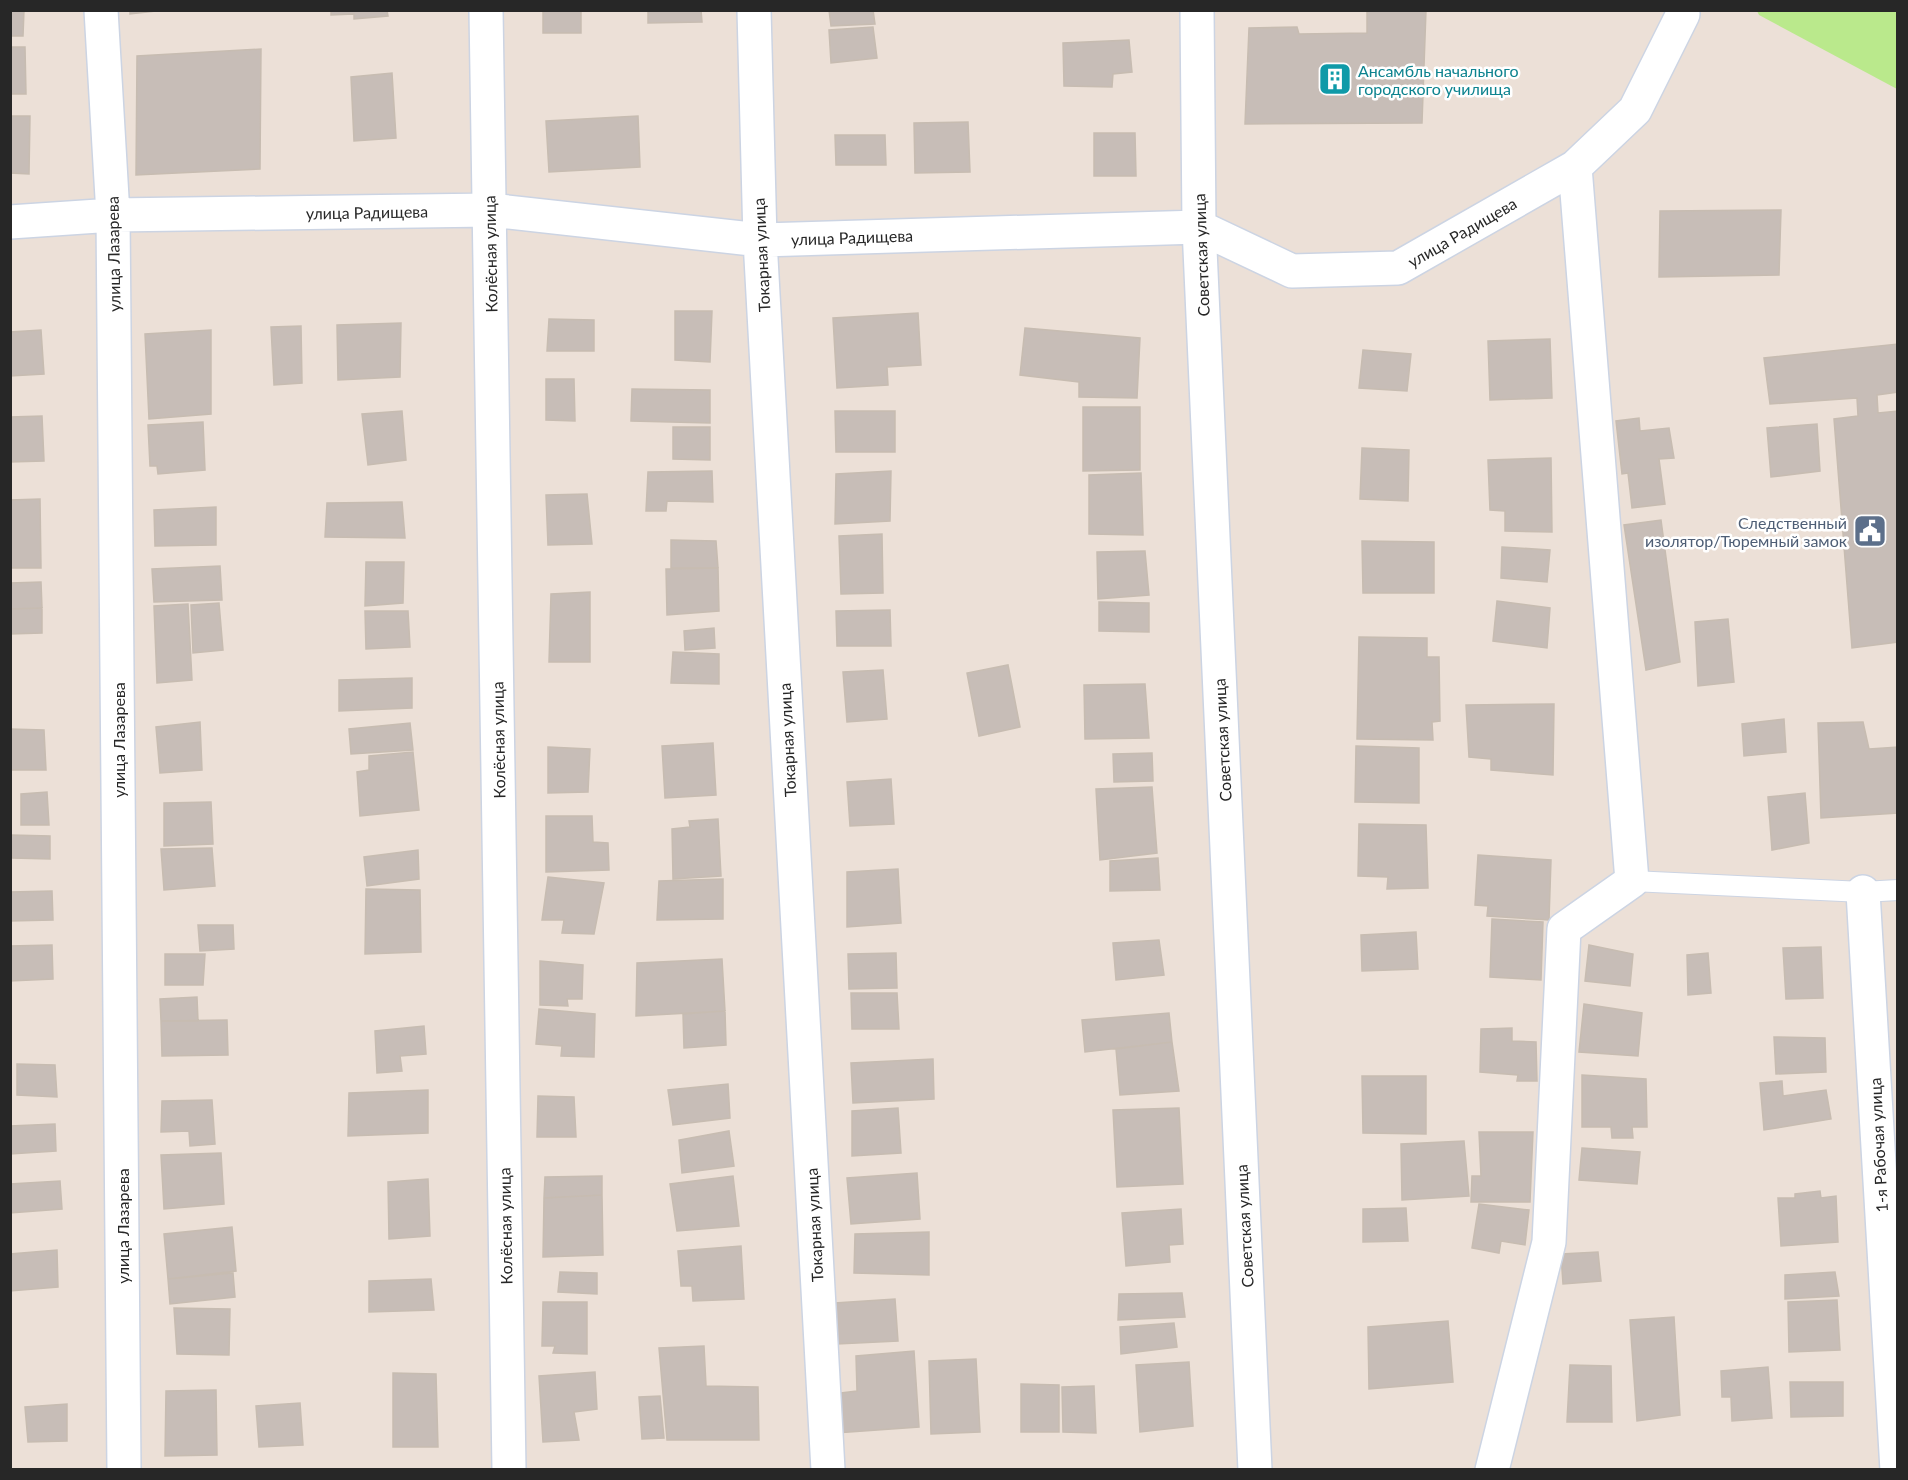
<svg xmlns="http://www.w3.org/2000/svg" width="1908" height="1480" viewBox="0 0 1908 1480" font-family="Lato,sans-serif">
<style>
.green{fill:#bae98c}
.building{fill:#c7bdb7;stroke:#c7bcb1;stroke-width:1.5}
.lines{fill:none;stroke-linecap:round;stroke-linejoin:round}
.lane-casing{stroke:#ccd4e3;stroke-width:22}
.street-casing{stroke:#ccd4e3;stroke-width:36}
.lane{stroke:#fff;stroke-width:20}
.street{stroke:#fff;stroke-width:33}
.labels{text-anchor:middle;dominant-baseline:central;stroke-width:5;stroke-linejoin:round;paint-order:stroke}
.culture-label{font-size:16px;fill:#0d838f;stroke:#fff;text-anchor:start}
.street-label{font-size:16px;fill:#272727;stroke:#fff}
.service-label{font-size:16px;fill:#4e5e75;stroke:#fff;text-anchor:end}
</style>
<rect width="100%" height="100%" fill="#ece0d7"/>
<path class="green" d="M1757 11H1897V89L1759 15Z"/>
<path class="building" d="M10 10H24L23 36H10Z
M130 10H165L130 14Z
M331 10H387L388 16 354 19V14L331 15Z
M543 10H581V33H543Z
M648 10H701L702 22 648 23Z
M829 10H873L875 24 831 26Z
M1367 10H1426L1422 123 1245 124 1249 28 1297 27 1299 34 1367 33Z
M873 27 877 58 831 63 829 30Z
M1129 40 1132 72 1113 74 1112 87 1064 86 1063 43Z
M10 47H25L26 94H10Z
M261 49 260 169 136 175 137 56Z
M392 73 396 138 354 141 351 77Z
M10 116H30L29 174 10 173Z
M638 116 640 167 549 172 546 121Z
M968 122 970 172 915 173 914 123Z
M1094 133H1135L1136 176H1094Z
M835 135H885L886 165H836Z
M1781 210 1779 275 1659 277 1660 211Z
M675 311H712L710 362 675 360Z
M918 313 921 365 887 367 888 385 837 388 833 318Z
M549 319 594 320V351H547Z
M401 323 400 377 338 380 337 325Z
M301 326 302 383 274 385 271 327Z
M1025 328 1140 338 1137 398 1079 397V382L1020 375Z
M41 330 44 374 10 376V332Z
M211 330V414L149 419 145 334Z
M1550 339 1552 398 1490 400 1488 341Z
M1898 344V392L1877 395 1878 413 1898 411V642L1852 648 1834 419 1858 416 1857 398 1770 404 1764 358Z
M1363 350 1411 354 1407 391 1359 388Z
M546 379H574L575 421 546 420Z
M632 389 710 390V423L631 421Z
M1083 407H1140V470L1083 471Z
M402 411 406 460 368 465 362 414Z
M835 411H895V452H836Z
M42 416 44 461 10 462V417Z
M1639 418 1640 431 1669 428 1674 458 1659 459 1665 504 1632 508 1628 473 1622 474 1616 421Z
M203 422 205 470 158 474 157 466H150L148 425Z
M1817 424 1820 471 1771 477 1767 428Z
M673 427H710V460L673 459Z
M1362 448 1409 450 1408 501 1360 499Z
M1551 458 1552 532 1505 531V511L1490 510 1488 460Z
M712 471 713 502 667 501 666 511H646L648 472Z
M891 471 890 521 835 524 836 474Z
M1141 473 1143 535 1089 534V475Z
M587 494 592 544 548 545 546 495Z
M40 499 41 568H10V500Z
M402 502 405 538 325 537 327 503Z
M216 507V545L155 546 154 510Z
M1661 520 1680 662 1646 670 1624 525Z
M882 534 883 593 841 594 839 536Z
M671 540 716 541 718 568H671Z
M1362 541 1434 542V593H1363Z
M1502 547 1550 550 1547 582 1501 578Z
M1145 551 1149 595 1098 599 1097 552Z
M366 562H404L403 603 365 606Z
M220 566 222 600 154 602 152 569Z
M718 568 719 611 667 615 666 569Z
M41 582 42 608 10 609V583Z
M590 592V662H549L551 594Z
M1497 601 1550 608 1547 648 1493 641Z
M1099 602 1149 603V632L1099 631Z
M219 603 223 650 193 653 191 605Z
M188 604 192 680 157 683 154 606Z
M42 608V633L10 634V609Z
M890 610 891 646H837L836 611Z
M365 611H408L410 647 366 649Z
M1728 619 1734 682 1698 686 1695 622Z
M714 628 715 648 685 650 684 631Z
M1359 637 1427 638V657H1439L1440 721 1432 722 1433 740 1357 739Z
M673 652 719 654V684L671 683Z
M1008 665 1020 727 979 736 967 673Z
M883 670 887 719 847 722 843 672Z
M412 678V708L339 711V680Z
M1145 684 1149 738 1085 739 1084 685Z
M1554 704 1553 775 1491 770V759L1469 757 1466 705Z
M1784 719 1786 752 1744 756 1742 724Z
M200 722 202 770 160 773 156 727Z
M1863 722 1869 749 1898 747V813L1821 818 1818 723Z
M410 723 413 750 351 754 349 729Z
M10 729 44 730 46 770H10Z
M713 743 716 795 665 798 662 746Z
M1356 746 1419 748V803L1355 802Z
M548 747 590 749 588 792 548 793Z
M413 752 419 810 360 816 357 772 369 770V756Z
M1152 753 1153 781 1114 782 1113 754Z
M891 779 894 824 850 826 847 782Z
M1152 787 1157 853 1100 860 1096 789Z
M47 792 49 825H21V794Z
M1805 793 1809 843 1772 850 1768 797Z
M211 802 213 844 164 846V803Z
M546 816H592L593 842 608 843 609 870 546 872Z
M718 819 721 876 673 879 672 829 690 827 689 821Z
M1359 824 1426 825 1428 888 1387 889 1388 877 1358 876Z
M11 835 50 836V859L12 858Z
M212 848 215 886 164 890 161 849Z
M418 850 419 879 367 886 364 857Z
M1478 855 1551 860 1549 920 1487 916 1488 906 1475 905Z
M1158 858 1160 890 1110 891V861Z
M898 869 901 923 847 927V872Z
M548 877 604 883 594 934 562 933 564 920H542Z
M723 879V919L657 920 659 881Z
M366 889 420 890 421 952 365 954Z
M52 891 53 920 10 921V892Z
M1492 919 1543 922 1541 980 1490 977Z
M198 925H233L234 949 200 951Z
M1416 932 1418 969 1362 971 1361 935Z
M1159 940 1164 975 1116 980 1113 943Z
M52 945 53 979 10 981V946Z
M1589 945 1633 954 1630 986 1585 981Z
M1821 947 1823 998 1786 999 1783 948Z
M896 953 897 988 849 989 848 954Z
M1708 953 1711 993 1688 995 1687 955Z
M165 954H205L203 985H165Z
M722 959 725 1011 636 1016 637 963Z
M540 961 583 965 582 999H567L568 1006 540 1005Z
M851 993H897L899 1029H852Z
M197 997 198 1021H161L160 999Z
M1584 1004 1642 1013 1638 1056 1579 1052Z
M539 1009 595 1014 594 1057 561 1056 562 1046 536 1044Z
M725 1011 726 1045 684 1048 683 1014Z
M1169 1013 1172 1042 1085 1052 1082 1020Z
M227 1020 228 1055 162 1056 161 1021Z
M424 1026 426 1054 400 1056 402 1071 377 1073 375 1031Z
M1512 1028V1041L1536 1042 1537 1081H1517L1518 1075 1480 1072 1481 1029Z
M1774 1037 1825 1038 1826 1072 1776 1074Z
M1172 1042 1179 1091 1120 1095 1116 1049Z
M933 1059 934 1099 853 1103 851 1063Z
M17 1064 55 1065 57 1097 17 1095Z
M1582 1075 1646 1079 1647 1127H1632L1633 1138H1612L1611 1127H1582Z
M1362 1076H1426V1134L1363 1133Z
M1782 1081 1783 1096 1826 1090 1831 1119 1764 1130 1760 1083Z
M728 1084 730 1118 673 1125 668 1090Z
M428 1090V1133L348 1136 349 1093Z
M538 1096 574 1097 576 1137H537Z
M212 1100 215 1144 190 1146 189 1131 161 1132 162 1101Z
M898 1108 901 1153 852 1156V1111Z
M1179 1108 1183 1184 1117 1187 1113 1110Z
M55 1124 56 1151 10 1154V1126Z
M729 1131 734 1166 682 1173 679 1140Z
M1479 1132H1533L1530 1202H1471L1472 1176H1481Z
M1464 1141 1469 1196 1402 1200 1401 1144Z
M1582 1148 1640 1152 1637 1184 1579 1180Z
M221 1153 224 1204 164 1209 161 1155Z
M917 1173 920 1219 851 1224 847 1178Z
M602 1176V1195L544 1198 545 1177Z
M733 1176 739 1226 677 1231 670 1184Z
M428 1179 430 1236 389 1239 388 1182Z
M60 1181 62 1209 10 1213V1184Z
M1820 1191 1821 1198 1836 1196 1838 1242 1781 1246 1778 1198H1795V1194Z
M602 1195 603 1255 543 1257 544 1198Z
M1479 1204 1529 1210 1525 1245 1501 1241 1499 1253 1472 1248Z
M1406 1208 1408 1241 1363 1242V1209Z
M1181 1209 1183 1244 1169 1245 1170 1262 1126 1266 1122 1213Z
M232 1227 236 1271 168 1279 164 1234Z
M929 1232V1275L854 1273 855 1234Z
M741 1246 744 1299 693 1301 692 1286H681L678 1251Z
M57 1250 58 1287 10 1291V1254Z
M1598 1252 1601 1281 1563 1284 1561 1254Z
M560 1272 597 1273V1294L558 1292Z
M1835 1272 1839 1296 1785 1299V1275Z
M233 1273 235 1297 170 1304 168 1279Z
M431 1279 434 1310 369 1312V1281Z
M1182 1293 1185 1317 1118 1320 1119 1294Z
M895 1299 898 1341 837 1344 835 1303Z
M1837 1300 1840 1350 1789 1352 1788 1302Z
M543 1302H587V1354L553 1353 555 1346H542Z
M174 1308 230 1309 229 1355 177 1354Z
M1674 1317 1680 1415 1637 1421 1630 1320Z
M1448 1321 1453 1382 1369 1389 1368 1327Z
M1174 1323 1177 1347 1121 1354 1120 1327Z
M704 1346 706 1386 758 1387 759 1440H667L659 1348Z
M914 1351 919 1427 836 1433 833 1394 857 1391 856 1356Z
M976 1359 980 1432 931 1434 929 1361Z
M1189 1362 1193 1426 1140 1432 1136 1365Z
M1570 1365 1611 1366 1612 1422H1567Z
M1768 1367 1772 1418 1732 1421 1731 1397H1722L1721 1371Z
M595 1372 597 1409 574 1412 579 1440 543 1442 539 1376Z
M393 1373 436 1374 438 1447H393Z
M1790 1382H1843V1416L1791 1417Z
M1021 1384 1059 1385V1432H1021Z
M1094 1386 1096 1433 1063 1432 1062 1387Z
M216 1390 217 1455 165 1456 166 1391Z
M660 1396 664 1438 642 1439 639 1397Z
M300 1403 303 1445 259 1447 256 1406Z
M67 1404V1441L28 1442 25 1407Z"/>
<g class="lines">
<g class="lane-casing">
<path id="lane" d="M1632 881 1863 892 1898 890"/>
</g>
<g class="street-casing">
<path id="street" d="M101 10 113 215 124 1470
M486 10 509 1470
M754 10 760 240 828 1470
M1197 10 1199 227 1255 1470
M10 222 113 215 490 210 760 240 1199 227 1292 271 1398 268 1575 167 1635 110 1683 14 1682 10
M1863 892 1897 1470
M1492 1470 1549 1242 1564 929 1632 881 1575 167"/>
</g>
<use href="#lane" class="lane"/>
<use href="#street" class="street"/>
</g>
<defs>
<g id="building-square" transform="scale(1.725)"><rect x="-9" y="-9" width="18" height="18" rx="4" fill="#0f9aa8" stroke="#fff"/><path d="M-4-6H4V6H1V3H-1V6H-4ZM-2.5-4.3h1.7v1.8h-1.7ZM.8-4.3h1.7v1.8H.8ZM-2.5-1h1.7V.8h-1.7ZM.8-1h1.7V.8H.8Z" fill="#fff"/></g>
<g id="civic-square" transform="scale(1.725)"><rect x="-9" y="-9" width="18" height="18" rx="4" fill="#5c6f8a" stroke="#fff"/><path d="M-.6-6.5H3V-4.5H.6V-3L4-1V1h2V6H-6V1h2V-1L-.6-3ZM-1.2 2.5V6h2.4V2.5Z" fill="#fff"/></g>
</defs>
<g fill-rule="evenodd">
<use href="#building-square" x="1335" y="79"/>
<use href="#civic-square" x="1870" y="531"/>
</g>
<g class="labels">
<g class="culture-label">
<text x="1358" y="70">Ансамбль начального<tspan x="1358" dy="18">городского училища</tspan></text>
</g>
<g class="street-label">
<text transform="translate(367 212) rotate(-1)">улица Радищева</text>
<text transform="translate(1462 232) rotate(-30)">улица Радищева</text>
<text transform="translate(852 237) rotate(-2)">улица Радищева</text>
<text transform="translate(113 254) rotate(-91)">улица Лазарева</text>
<text transform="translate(490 254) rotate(-91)">Колёсная улица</text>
<text transform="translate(761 255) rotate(-93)">Токарная улица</text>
<text transform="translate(1201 255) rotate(-92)">Советская улица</text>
<text transform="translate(118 740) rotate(-90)">улица Лазарева</text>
<text transform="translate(498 740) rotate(-91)">Колёсная улица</text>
<text transform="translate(787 740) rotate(-93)">Токарная улица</text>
<text transform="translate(1222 740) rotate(-93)">Советская улица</text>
<text transform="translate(1878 1145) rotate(-93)">1-я Рабочая улица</text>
<text transform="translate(814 1225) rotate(-93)">Токарная улица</text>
<text transform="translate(122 1226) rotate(-90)">улица Лазарева</text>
<text transform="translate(505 1226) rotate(-91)">Колёсная улица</text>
<text transform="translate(1244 1226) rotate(-93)">Советская улица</text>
</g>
<g class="service-label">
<text x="1847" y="522">Следственный<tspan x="1847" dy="18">изолятор/Тюремный замок</tspan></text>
</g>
</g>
<rect width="1908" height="1480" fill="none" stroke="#272727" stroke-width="24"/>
</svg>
